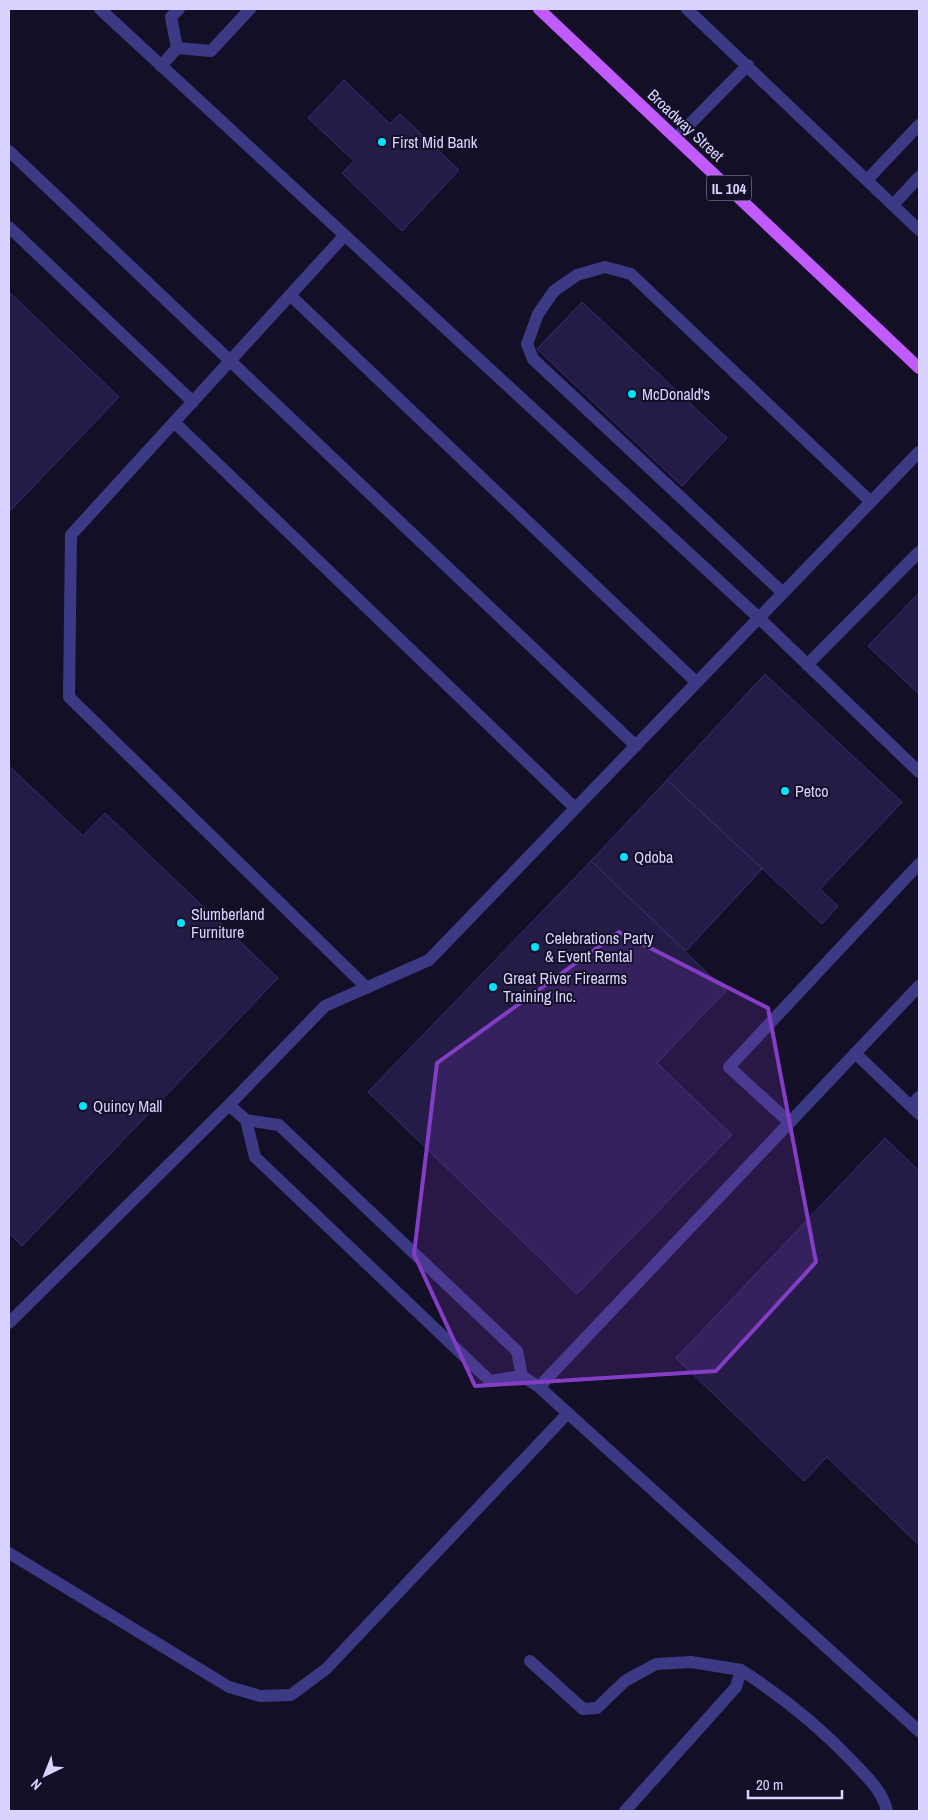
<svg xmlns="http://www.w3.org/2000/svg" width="928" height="1820" viewBox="0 0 928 1820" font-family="'Archivo Narrow',sans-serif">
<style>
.building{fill:#241b47;stroke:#3b2d73}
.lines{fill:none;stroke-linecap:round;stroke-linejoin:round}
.service{stroke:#3d3a85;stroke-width:12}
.minor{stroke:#3d3a85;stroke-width:12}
.primary{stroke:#c25bff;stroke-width:12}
.marked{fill:#843dc5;fill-opacity:0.2;stroke:#843dc5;stroke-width:4;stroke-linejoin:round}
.poi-dot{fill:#00e5ff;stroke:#130f26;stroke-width:2}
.labels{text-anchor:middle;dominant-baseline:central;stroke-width:4;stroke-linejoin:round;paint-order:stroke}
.shield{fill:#130f26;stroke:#9e99be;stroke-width:1}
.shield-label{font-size:15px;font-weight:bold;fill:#d9d4ff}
.street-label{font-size:16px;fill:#d9d4ff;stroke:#130f26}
.poi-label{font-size:16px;fill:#d9d4ff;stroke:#130f26;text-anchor:start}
</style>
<rect width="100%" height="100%" fill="#130f26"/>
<path class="building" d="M344 80 390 124 400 114 459 170 402 231 342 173 354 161 308 118Z
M9 292 119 397 9 512Z
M582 302 727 438 682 486 537 349Z
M919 593V694L868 646Z
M765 674 902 802 820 889 838 906 822 924 667 780Z
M9 766 83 836 105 813 278 978 22 1246 9 1233Z
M667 780 762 869 686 951 591 861Z
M591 861 726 991 657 1063 732 1135 577 1294 368 1092Z
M885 1138 919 1171V1545L827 1457 804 1481 676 1358Z"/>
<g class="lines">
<path class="service" d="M100 9 759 618 919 772
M687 9 919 230
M676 138 748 65
M9 151 636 746
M867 180 919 125
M893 205 919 177
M9 227 193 402
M344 236 71 535 69 697 367 988
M290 295 696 682
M174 422 575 808
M783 593 533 359 527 344 538 314 554 291 577 275 605 267 631 274 871 502
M807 665 919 552
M855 1053 919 1114
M229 1105 246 1120 279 1125 517 1351 522 1376 490 1381 255 1157 246 1120
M911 1106 919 1097
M789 1122 729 1067 919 864
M9 1323 229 1105 325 1006 429 960 919 452
M522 1376 539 1387 919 1731
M539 1387 919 986
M9 1553 229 1687 260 1696 291 1695 326 1669 567 1414
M530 1661 583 1709 597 1708 625 1681 656 1664 691 1662 741 1670
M625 1811 736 1687 741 1670C783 1697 818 1725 852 1761 866 1776 883 1791 887 1811"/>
<path class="minor" d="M179 9 171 17 177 48 211 51 250 9
M161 66 177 48"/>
<path class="primary" d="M539 9 919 368"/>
</g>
<path class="marked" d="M619 932 768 1008 816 1262 716 1371 475 1386 414 1254 437 1063Z"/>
<g class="poi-dot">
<circle cx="382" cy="142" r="5"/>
<circle cx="632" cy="394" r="5"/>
<circle cx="785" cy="791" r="5"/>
<circle cx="624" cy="857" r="5"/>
<circle cx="181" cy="923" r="5"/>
<circle cx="535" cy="947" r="5"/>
<circle cx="493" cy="987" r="5"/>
<circle cx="83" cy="1106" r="5"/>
</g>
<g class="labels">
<rect class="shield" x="706.5" y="175.5" width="45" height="25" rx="4"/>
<g class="shield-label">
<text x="729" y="188">IL 104</text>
</g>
<g class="street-label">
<text transform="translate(686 125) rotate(43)">Broadway Street</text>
</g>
<g class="poi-label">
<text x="392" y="142">First Mid Bank</text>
<text x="642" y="394">McDonald's</text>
<text x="795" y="791">Petco</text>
<text x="634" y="857">Qdoba</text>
<text x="191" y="914">Slumberland<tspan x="191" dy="18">Furniture</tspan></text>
<text x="545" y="938">Celebrations Party<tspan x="545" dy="18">&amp; Event Rental</tspan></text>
<text x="503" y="978">Great River Firearms<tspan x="503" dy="18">Training Inc.</tspan></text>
<text x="93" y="1106">Quincy Mall</text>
</g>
</g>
<rect width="928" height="1820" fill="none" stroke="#d9d4ff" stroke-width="20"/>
<g transform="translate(45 1775) rotate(223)" stroke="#130f26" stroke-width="4" paint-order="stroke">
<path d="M0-4L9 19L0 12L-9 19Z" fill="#d9d4ff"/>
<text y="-8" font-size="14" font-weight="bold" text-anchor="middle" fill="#d9d4ff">N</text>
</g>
<path d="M748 1790v8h94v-8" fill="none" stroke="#d9d4ff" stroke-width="2.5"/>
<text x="756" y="1790" font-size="15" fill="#d9d4ff" stroke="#130f26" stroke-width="4" paint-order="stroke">20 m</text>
</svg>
